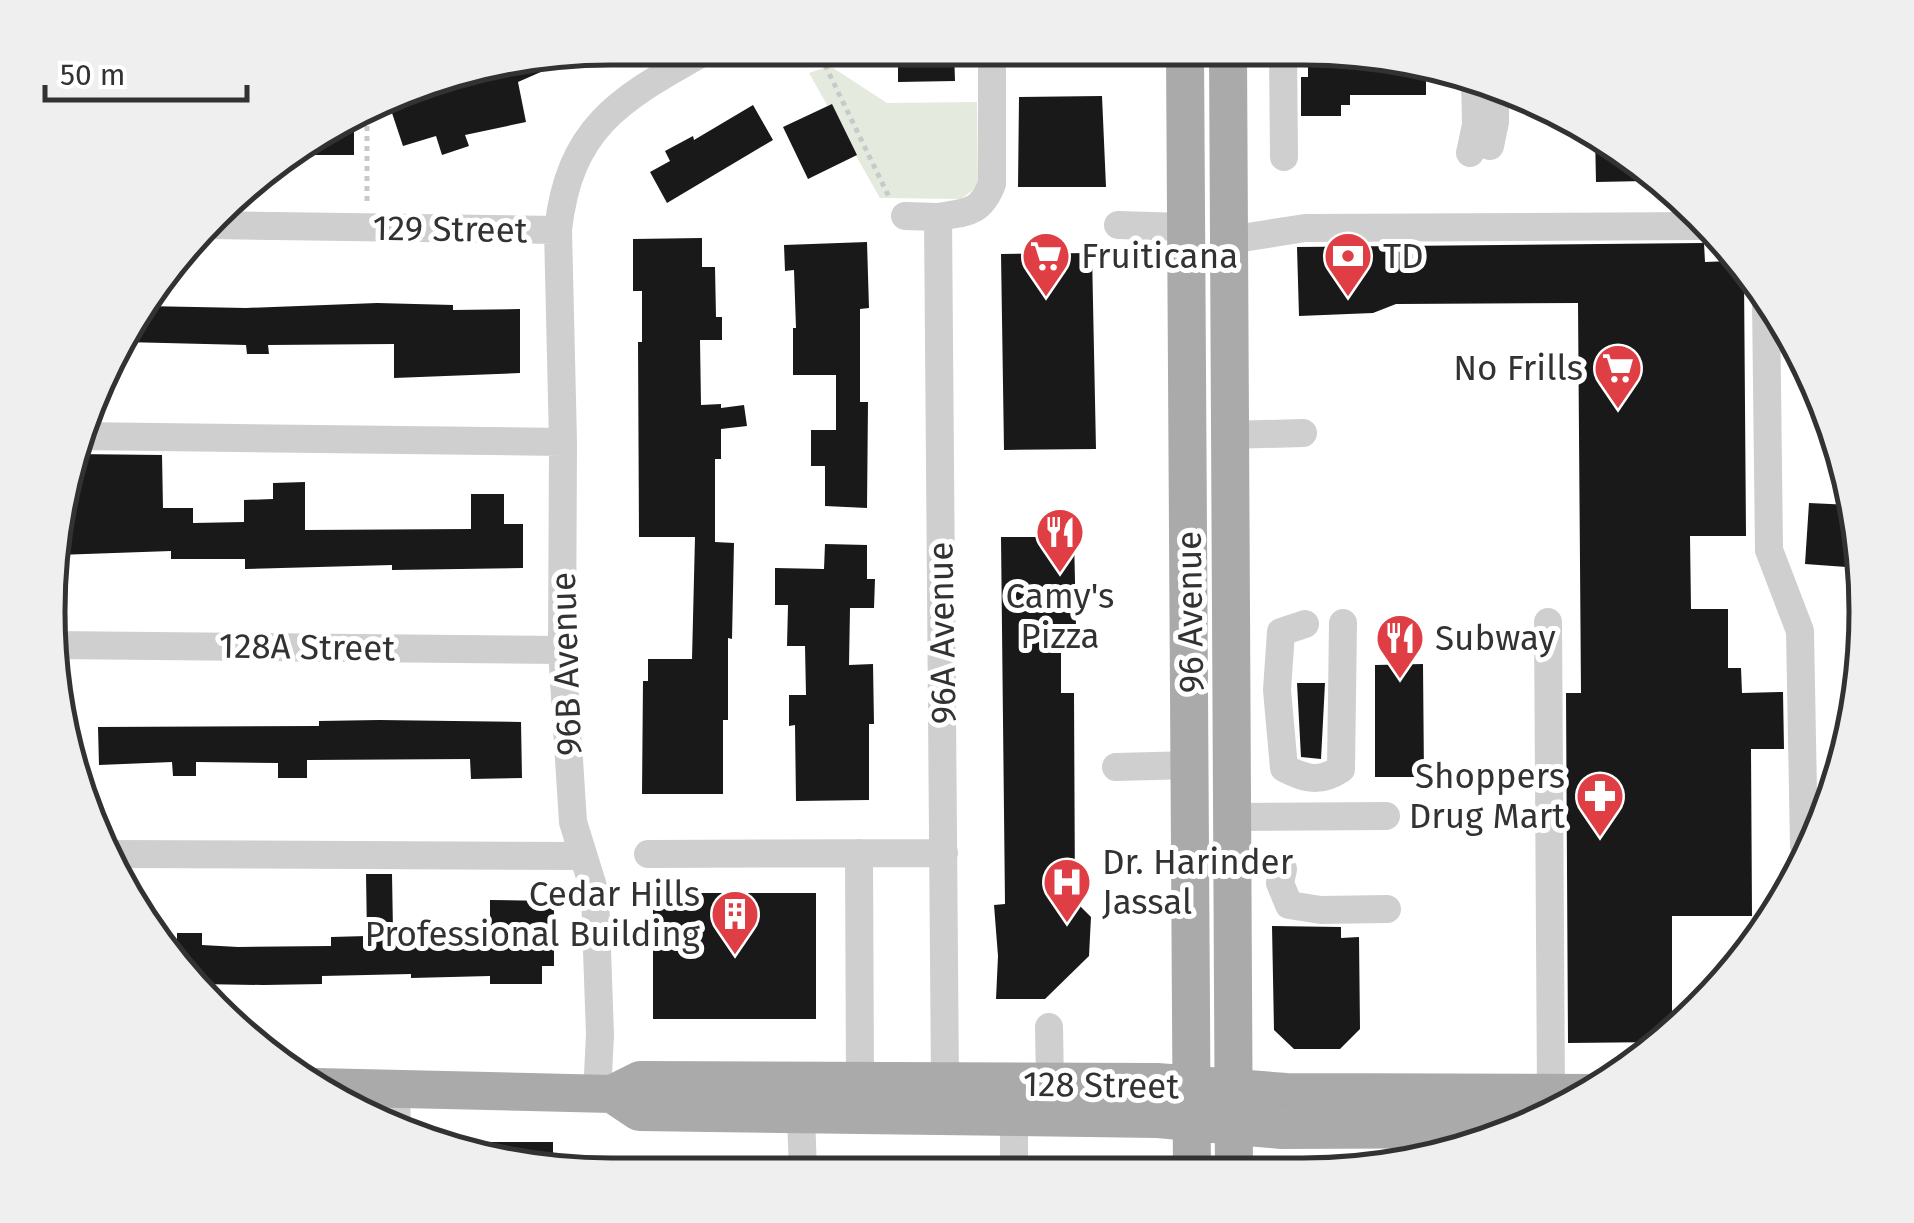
<svg xmlns="http://www.w3.org/2000/svg" width="1914" height="1223" viewBox="0 0 1914 1223" font-family="'Fira Sans',sans-serif">
<style>
.green{fill:#e4eade}
.building{fill:#191919}
.lines{fill:none;stroke-linecap:round;stroke-linejoin:round}
.path{stroke:#c9c9c9;stroke-width:5;stroke-dasharray:5 5;stroke-linecap:butt}
.minor{stroke:#cfcfcf;stroke-width:28}
.major{stroke:#aaa;stroke-width:38}
.labels{text-anchor:middle;dominant-baseline:central;stroke-width:10;stroke-linejoin:round;paint-order:stroke}
.street-label{font-size:35px;fill:#323232;stroke:#fff}
.poi-label{font-size:35px;fill:#323232;stroke:#fff;text-anchor:start}
.rim{fill:none;stroke:#323232;stroke-width:5}
</style>
<rect width="100%" height="100%" fill="#fff"/>
<path class="green" d="M830 66 887 103 977 102 978 186 961 199 880 198 809 73Z"/>
<path class="building" d="M898 49 954 50 955 81 898 82Z
M1316 52H1376L1426 66V95H1350V105H1341V116H1301V77H1308V63H1316Z
M557 56 559 64 518 82 526 122 465 135 469 146 442 155 436 136 403 146 390 107 463 83 461 72Z
M1102 96 1106 187H1018L1019 97Z
M832 104 857 155 808 179 783 127Z
M753 105 773 140 667 203 650 172 670 161 665 151 693 136 694 140Z
M354 115V155H285L298 143Z
M1595 135 1646 164 1647 181 1596 182Z
M702 238V267H715L716 317H722V340H700L701 405 721 404V408L744 405 747 426 721 429V459H715V542L734 543 732 639 728 638V720H723V794H642L643 681H648V659H692L695 537H639L638 342H642V291H633V239Z
M867 242 869 308 860 309V402H868L867 508 825 506V466H811V430H836V375H793V328H796L794 270 785 271 784 245Z
M1704 243 1705 262 1731 261 1744 277 1746 536H1690L1691 609H1728V668H1741L1742 693 1783 692 1784 749H1751L1752 916H1672V1032L1663 1042 1568 1043 1566 693H1581L1578 303 1396 304 1373 313 1299 316 1297 247Z
M1092 253 1096 449 1004 450 1001 254Z
M377 303 453 305V310L520 309V373L394 378V344L268 345 269 354H247L246 345 124 342 144 306 246 308Z
M74 454 162 455 163 508H193V523L244 522V500L273 499V483L305 482V530L471 529V494H504V524H523V568L392 570V565L245 569V559H171V551L57 555Z
M1809 503 1851 505 1862 538 1860 568 1805 564Z
M1001 537H1074L1076 626H1061V693H1074L1075 901 1091 917 1089 956 1045 999H996L998 956 994 905 1005 904Z
M825 544 867 545V579H875L874 608H850L849 665 873 664 874 724H869V800L796 801 795 725 789 726V695H806L805 646H787L788 605H775V568L824 569Z
M1423 664 1424 777H1375V665Z
M1297 683H1325L1321 759 1301 757Z
M379 720 521 722 522 778 471 779 470 759 307 760V778H278V763L196 762V776H173L172 762 99 765 98 727 319 726V721Z
M366 874H392L393 931 427 930 428 939 490 938V900L554 901V966H542V984H490V976L411 978V974L322 976V984L263 985 198 984 177 962V933H202V945L238 947 331 946V937L367 936Z
M653 893H816V1019H653Z
M1272 926 1341 927V938L1359 937 1360 1029 1340 1049H1294L1274 1030Z
M458 1142H553V1171H538L458 1149Z"/>
<g class="lines">
<path class="path" d="M825 65 889 197
M367 201V109"/>
<path class="minor" d="M1283 52 1284 157
M1490 146 1495 122V84
M1470 153 1476 125 1475 79
M905 216 938 217 945 1083
M938 217C967 212 980 214 992 184V50
M210 225 558 230C570 122 625 97 711 48
M1118 225 1185 227
M558 230 563 442 562 650 573 822 595 893 600 1035 597 1094
M1229 240 1305 228 1700 226
M1766 301 1769 550 1800 631 1804 846
M1229 435 1303 433
M77 436 563 442
M1548 622 1551 1092
M1305 624 1281 632 1277 690 1284 768C1305 779 1320 783 1341 769L1343 623
M52 645 562 650
M1116 767 1192 765
M1233 817 1386 816
M859 853 860 1082
M110 854 582 856
M648 854 944 853
M1283 869 1280 883 1289 905 1321 910 1387 909
M1049 1027 1050 1084
M396 1087 397 1133
M801 1115 803 1172
M1014 1119V1173"/>
<path class="major" d="M1185 51 1192 1174
M1228 51 1234 1174
M316 1087 612 1094 640 1080 1157 1082 1286 1092 1592 1093
M612 1094 639 1112 1158 1119 1282 1130 1508 1129"/>
</g>
<defs>
<g id="supermarket-pin" transform="scale(2.5)"><path d="M0 17L-7.5 6A9.5 9.5 0 1 1 7.5 6Z" fill="#de3e44" stroke="#fff"/><path d="M-6-5.5h2.5l.6 2H6L4.5 2H-2.5L-4.4-4H-6ZM-1.5 3.2a1.3 1.3 0 1 0 .1 0ZM3 3.2a1.3 1.3 0 1 0 .1 0Z" fill="#fff"/></g>
<g id="bank-pin" transform="scale(2.5)"><path d="M0 17L-7.5 6A9.5 9.5 0 1 1 7.5 6Z" fill="#de3e44" stroke="#fff"/><path d="M-6-4H6V4H-6ZM0-2.3a2.3 2.3 0 1 0 0 4.6a2.3 2.3 0 1 0 0-4.6Z" fill="#fff"/></g>
<g id="restaurant-pin" transform="scale(2.5)"><path d="M0 17L-7.5 6A9.5 9.5 0 1 1 7.5 6Z" fill="#de3e44" stroke="#fff"/><path d="M-5-6h1v4h1v-4h1v4h1v-4h1v5L-1.5 .5V6h-2V.5L-5-1ZM5-6V6H3V1.5H1.5Q1.5-4 5-6Z" fill="#fff"/></g>
<g id="pharmacy-pin" transform="scale(2.5)"><path d="M0 17L-7.5 6A9.5 9.5 0 1 1 7.5 6Z" fill="#de3e44" stroke="#fff"/><path d="M-2-6h4v4h4v4h-4v4h-4v-4h-4v-4h4Z" fill="#fff"/></g>
<g id="hospital-pin" transform="scale(2.5)"><path d="M0 17L-7.5 6A9.5 9.5 0 1 1 7.5 6Z" fill="#de3e44" stroke="#fff"/><path d="M-5-5h3v3.5h4V-5h3V5h-3V1.5h-4V5h-3Z" fill="#fff"/></g>
<g id="building-pin" transform="scale(2.5)"><path d="M0 17L-7.5 6A9.5 9.5 0 1 1 7.5 6Z" fill="#de3e44" stroke="#fff"/><path d="M-4-6H4V6H1V3H-1V6H-4ZM-2.5-4.3h1.7v1.8h-1.7ZM.8-4.3h1.7v1.8H.8ZM-2.5-1h1.7V.8h-1.7ZM.8-1h1.7V.8H.8Z" fill="#fff"/></g>
</defs>
<g fill-rule="evenodd">
<use href="#supermarket-pin" x="1046" y="256"/>
<use href="#bank-pin" x="1348" y="256"/>
<use href="#supermarket-pin" x="1618" y="368"/>
<use href="#restaurant-pin" x="1060" y="532"/>
<use href="#restaurant-pin" x="1400" y="638"/>
<use href="#pharmacy-pin" x="1600" y="796"/>
<use href="#hospital-pin" x="1067" y="882"/>
<use href="#building-pin" x="735" y="914"/>
</g>
<g class="labels">
<g class="street-label">
<text transform="translate(450 229) rotate(1)">129 Street</text>
<text transform="translate(1190 612) rotate(-91)">96 Avenue</text>
<text transform="translate(942 633) rotate(-91)">96A Avenue</text>
<text transform="translate(307 647) rotate(1)">128A Street</text>
<text transform="translate(566 664) rotate(-92)">96B Avenue</text>
<text transform="translate(1101 1085) rotate(1)">128 Street</text>
</g>
<g class="poi-label">
<text x="1081" y="256">Fruiticana</text>
<text x="1383" y="256">TD</text>
<text x="1583" y="368" text-anchor="end">No Frills</text>
<text x="1060" y="596" text-anchor="middle">Camy's<tspan x="1060" dy="40">Pizza</tspan></text>
<text x="1435" y="638">Subway</text>
<text x="1565" y="776" text-anchor="end">Shoppers<tspan x="1565" dy="40">Drug Mart</tspan></text>
<text x="1102" y="862">Dr. Harinder<tspan x="1102" dy="40">Jassal</tspan></text>
<text x="700" y="894" text-anchor="end">Cedar Hills<tspan x="700" dy="40">Professional Building</tspan></text>
</g>
</g>
<path d="M0 0H1914V1223H0ZM611 65H1303A546 546 0 0 1 1849 611V612A546 546 0 0 1 1303 1158H611A546 546 0 0 1 65 612V611A546 546 0 0 1 611 65Z" fill="#efefef" fill-rule="evenodd"/>
<path class="rim" d="M611 65H1303A546 546 0 0 1 1849 611V612A546 546 0 0 1 1303 1158H611A546 546 0 0 1 65 612V611A546 546 0 0 1 611 65Z"/>
<path d="M45 85v15h202v-15" fill="none" stroke="#323232" stroke-width="5"/>
<text x="60" y="85" font-size="30" fill="#323232" stroke="#ffffff" stroke-width="8" paint-order="stroke">50 m</text>
</svg>
